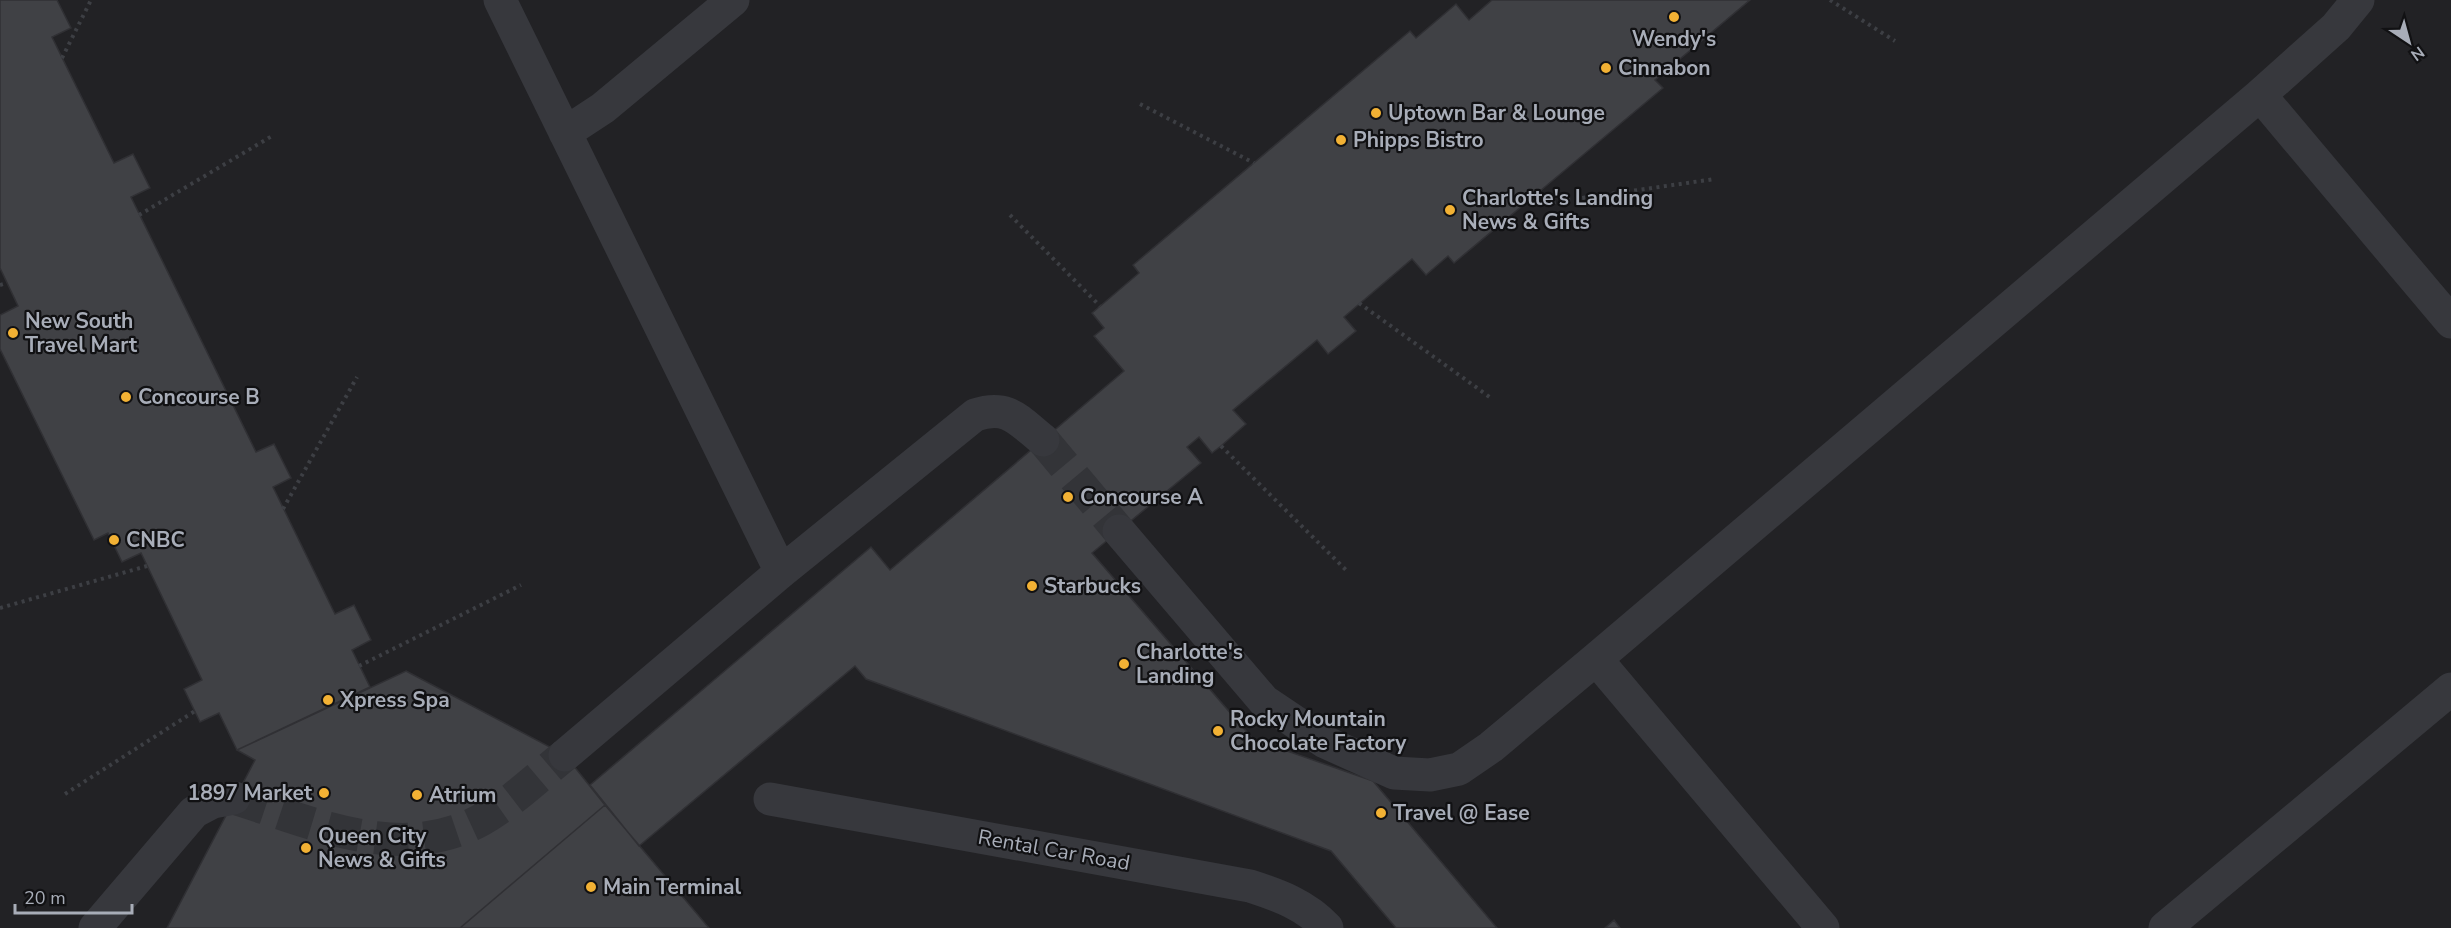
<svg xmlns="http://www.w3.org/2000/svg" width="2451" height="928" viewBox="0 0 2451 928" font-family="'Nunito Sans',sans-serif">
<style>
.built{fill:#222225}
.building{fill:#404145;stroke:#303034;stroke-width:1.5}
.lines{fill:none;stroke-linecap:round;stroke-linejoin:round}
.minor-tunnel{stroke:#333438;stroke-width:33;stroke-dasharray:33 16;stroke-linecap:butt}
.path{stroke:#3d3f44;stroke-width:4;stroke-dasharray:3 4.5;stroke-linecap:butt}
.minor{stroke:#37383d;stroke-width:33}
.poi-dot{fill:#f2b134;stroke:#111113;stroke-width:2}
.labels{text-anchor:middle;dominant-baseline:central;stroke-width:4.5;stroke-linejoin:round;paint-order:stroke}
.poi-label{font-size:21px;font-weight:bold;fill:#a8adb8;stroke:#111113;text-anchor:start}
.street-label{font-size:21px;fill:#a8adb8;stroke:#111113}
</style>
<rect width="100%" height="100%" fill="#161618"/>
<path class="built" d="M0 0H2451V928H0Z"/>
<path class="building" d="M0 0H57L71 28 52 37 114 163 133 154 150 188 131 197 256 452 274 444 291 478 273 487 335 614 354 605 371 640 352 650 370 687 237 750 219 713 200 722 184 689 202 680 141 553 122 562 108 533 94 540 0 349V315L18 306 0 268Z
M1492 0H1750L1655 80 1663 88 1454 263 1448 256 1426 275 1412 259 1344 317 1356 331 1328 354 1317 340 1233 410 1246 424 1221 446 1212 453 1199 437 1187 447 1201 463 1092 553 1253 739 1373 781 1497 928H1396L1331 851 866 679 855 666 639 846 590 785 871 547 890 570 1124 371 1094 336 1104 328 1092 313 1139 273 1133 265 1410 31 1416 38 1456 4 1469 20Z
M406 671 565 755 605 805 460 928H167L255 760 237 750Z
M605 805 709 928H460Z
M1614 920 1620 928H1605Z"/>
<g class="lines">
<path class="minor-tunnel" d="M1043 440 1119 531
M234 798C314 823 401 864 481 820 511 803 538 777 565 755"/>
<path class="path" d="M1830 0 1895 41
M62 58 91 0
M1140 104 1254 163
M1533 197 1540 204 1715 179
M139 215 272 136
M1010 215 1100 306
M0 285 7 283
M1359 303 1491 398
M1221 446 1346 570
M283 509 357 377
M0 608 147 566
M359 666 521 585
M65 794 195 711"/>
<path class="minor" d="M500 0 781 572
M2260 95 2451 322
M565 133 603 108 733 0
M1119 531 1264 701 1325 742 1394 773 1430 775 1459 769 1491 747 1596 659 2260 95 2336 27 2358 0
M1596 659 1823 928
M565 755 781 572 975 415C1008 404 1018 420 1043 440
M770 799 1250 886C1278 895 1306 905 1327 928
M95 928 194 812 213 802 234 798
M2165 928 2451 689"/>
</g>
<g class="poi-dot">
<circle cx="1674" cy="17" r="6"/>
<circle cx="1606" cy="68" r="6"/>
<circle cx="1376" cy="113" r="6"/>
<circle cx="1341" cy="140" r="6"/>
<circle cx="1450" cy="210" r="6"/>
<circle cx="13" cy="333" r="6"/>
<circle cx="126" cy="397" r="6"/>
<circle cx="1068" cy="497" r="6"/>
<circle cx="114" cy="540" r="6"/>
<circle cx="1032" cy="586" r="6"/>
<circle cx="1124" cy="664" r="6"/>
<circle cx="328" cy="700" r="6"/>
<circle cx="1218" cy="731" r="6"/>
<circle cx="324" cy="793" r="6"/>
<circle cx="417" cy="795" r="6"/>
<circle cx="1381" cy="813" r="6"/>
<circle cx="306" cy="848" r="6"/>
<circle cx="591" cy="887" r="6"/>
</g>
<g class="labels">
<g class="poi-label">
<text x="1674" y="39" text-anchor="middle">Wendy's</text>
<text x="1618" y="68">Cinnabon</text>
<text x="1388" y="113">Uptown Bar &amp; Lounge</text>
<text x="1353" y="140">Phipps Bistro</text>
<text x="1462" y="198">Charlotte's Landing<tspan x="1462" dy="24">News &amp; Gifts</tspan></text>
<text x="25" y="321">New South<tspan x="25" dy="24">Travel Mart</tspan></text>
<text x="138" y="397">Concourse B</text>
<text x="1080" y="497">Concourse A</text>
<text x="126" y="540">CNBC</text>
<text x="1044" y="586">Starbucks</text>
<text x="1136" y="652">Charlotte's<tspan x="1136" dy="24">Landing</tspan></text>
<text x="340" y="700">Xpress Spa</text>
<text x="1230" y="719">Rocky Mountain<tspan x="1230" dy="24">Chocolate Factory</tspan></text>
<text x="312" y="793" text-anchor="end">1897 Market</text>
<text x="429" y="795">Atrium</text>
<text x="1393" y="813">Travel @ Ease</text>
<text x="318" y="836">Queen City<tspan x="318" dy="24">News &amp; Gifts</tspan></text>
<text x="603" y="887">Main Terminal</text>
</g>
<g class="street-label">
<text transform="translate(1054 850) rotate(10)">Rental Car Road</text>
</g>
</g>
<g transform="translate(2409 42) rotate(144)" stroke="#111113" stroke-width="4.5" paint-order="stroke">
<path d="M0-4.5L10 22L0 15L-10 22Z" fill="#a8adb8"/>
<text y="-9" font-size="16" font-weight="bold" text-anchor="middle" fill="#a8adb8">N</text>
</g>
<path d="M15 904v9h117v-9" fill="none" stroke="#a8adb8" stroke-width="3"/>
<text x="24" y="904" font-size="18" fill="#a8adb8" stroke="#111113" stroke-width="4.5" paint-order="stroke">20 m</text>
</svg>
